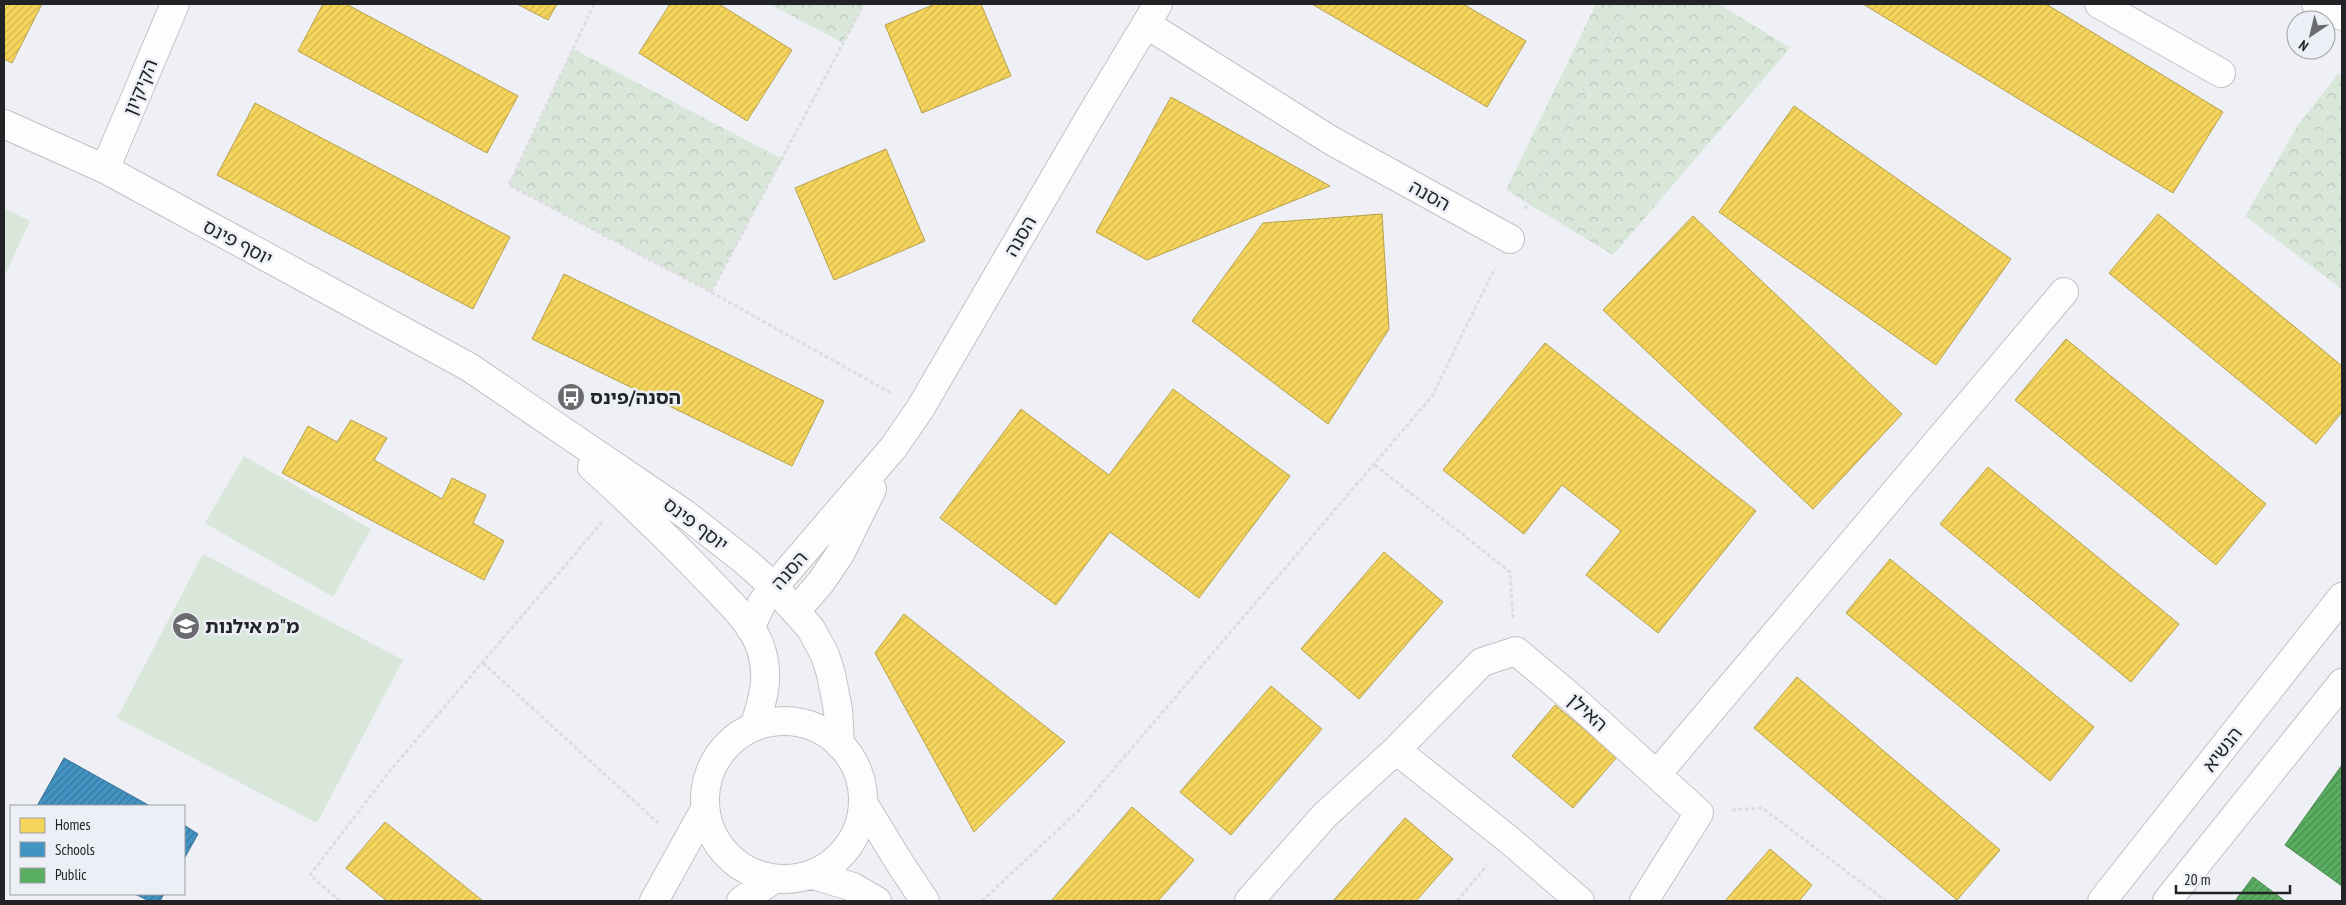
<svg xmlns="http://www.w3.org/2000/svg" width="2346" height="905" viewBox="0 0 2346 905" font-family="'PT Sans Narrow','Noto Sans Hebrew',sans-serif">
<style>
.forest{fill:url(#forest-crowns)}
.pitch{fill:#d9e7da}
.homes{fill:url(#homes-hatch);stroke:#b6a04c}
.schools{fill:url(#schools-hatch);stroke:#397194}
.public{fill:url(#public-hatch);stroke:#49844f}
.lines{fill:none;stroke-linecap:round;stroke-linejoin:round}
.minor-casing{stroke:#c1c2c5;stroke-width:30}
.path{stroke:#ddddde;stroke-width:3;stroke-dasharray:4 2.5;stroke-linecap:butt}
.minor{stroke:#fdfdfe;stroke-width:28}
.labels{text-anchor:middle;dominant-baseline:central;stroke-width:5;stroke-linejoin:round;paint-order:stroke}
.street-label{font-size:19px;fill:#222326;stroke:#edeff7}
.poi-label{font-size:19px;font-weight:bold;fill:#222326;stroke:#edeff7;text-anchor:start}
</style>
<defs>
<pattern id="forest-crowns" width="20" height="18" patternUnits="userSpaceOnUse" patternTransform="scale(1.25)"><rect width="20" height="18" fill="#d9e7da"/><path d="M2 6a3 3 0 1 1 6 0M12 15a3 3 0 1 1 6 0" fill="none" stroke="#bac6bb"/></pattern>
<pattern id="homes-hatch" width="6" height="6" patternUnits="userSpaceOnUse" patternTransform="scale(1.25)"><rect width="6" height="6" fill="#f6d55c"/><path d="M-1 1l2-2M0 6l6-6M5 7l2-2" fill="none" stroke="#d3b750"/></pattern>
<pattern id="schools-hatch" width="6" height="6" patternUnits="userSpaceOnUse" patternTransform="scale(1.25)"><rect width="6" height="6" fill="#4393c3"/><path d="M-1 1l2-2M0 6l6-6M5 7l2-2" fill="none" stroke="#38789e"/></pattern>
<pattern id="public-hatch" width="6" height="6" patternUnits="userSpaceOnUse" patternTransform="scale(1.25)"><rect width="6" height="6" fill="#5aae61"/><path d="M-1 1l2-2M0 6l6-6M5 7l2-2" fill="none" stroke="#4a8d50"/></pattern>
</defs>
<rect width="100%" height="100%" fill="#eff0f5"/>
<path class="forest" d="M770 4H864L843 43Z
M1596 4H1719L1790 48 1613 255 1506 190Z
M573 49 782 159 711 292 509 185Z
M2338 74H2342V289L2245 216 2298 125Z"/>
<path class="pitch" d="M4 208 30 221 4 277Z
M244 456 371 529 333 597 205 523Z
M203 554 403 660 317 823 117 718Z"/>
<path class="homes" d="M4 4H42L12 63 4 59Z
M323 4H346L518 96 487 153 298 51Z
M517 4H557L548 20Z
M670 4H719L792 50 747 121 639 53Z
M935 4H981L1011 76 922 113 885 25Z
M1312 4H1463L1526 41 1487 107Z
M1863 4H2046L2223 112 2173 193Z
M1171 97 1330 186 1147 260 1096 232Z
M255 103 510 237 473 309 217 175Z
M1794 106 2011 259 1936 365 1719 212Z
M886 149 925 241 834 280 795 188Z
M1382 214 1389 329 1328 424 1192 321 1263 223Z
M2158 214 2342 366V412L2316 444 2109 273Z
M1693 216 1902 414 1813 509 1603 310Z
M564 274 824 401 792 466 532 339Z
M2066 339 2266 504 2216 565 2015 400Z
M1545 343 1756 511 1658 633 1586 575 1621 531 1562 485 1524 534 1443 470Z
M1173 389 1290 476 1199 598 1110 532 1056 605 940 518 1021 409 1109 475Z
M351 420 387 438 374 460 442 499 452 478 486 495 473 523 504 541 484 580 282 473 308 426 337 442Z
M1988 467 2179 624 2131 682 1940 524Z
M1384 552 1443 602 1359 699 1301 649Z
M1890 559 2094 727 2050 781 1846 613Z
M904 614 1065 742 974 832 875 653Z
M1797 677 2000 850 1957 900 1754 728Z
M1271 686 1322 729 1231 835 1180 792Z
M1555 705 1617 757 1573 808 1512 756Z
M1132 807 1194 860 1158 901H1051Z
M1405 818 1453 859 1416 901H1333Z
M385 822 483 901H387L346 868Z
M1770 849 1812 885 1799 901H1725Z"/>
<path class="schools" d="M64 758 150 806H37Z
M184 825 198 834 184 859Z
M135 894H164L160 901H149Z"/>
<path class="public" d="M2342 765V886L2285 845Z
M2253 877 2285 901H2235Z"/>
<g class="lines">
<g class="minor-casing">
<path id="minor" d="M2099 4 2221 73
M2316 4 2342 16
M1146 24 1332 141 1510 239
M4 124 105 169 469 367 685 514 745 561 774 587 811 629 825 655 831 674 838 710 840 745
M105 169 175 4
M592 467C634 505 674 544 713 585 730 603 753 624 761 649 770 677 763 700 754 727
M797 610 821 582 840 554 872 489
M750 628 762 603 774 587 893 448 920 409 1087 122 1158 4
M705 800a79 79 0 1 1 158 0a79 79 0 1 1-158 0Z
M1396 750 1508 839 1580 901
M1657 774 2064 292
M863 803 901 865 925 901
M813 875 853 887 877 901
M654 901 705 809
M741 901 774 879
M1249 901 1324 816 1396 750 1482 662 1516 651 1572 698 1699 813 1644 901
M2102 901 2342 597
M2167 901 2342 683"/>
</g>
<path class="path" d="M594 4 509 185 711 292 891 393
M1525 209 1627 4
M711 292 864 4
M1375 465 1510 572 1513 618
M483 663 658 823
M1732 810 1762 808 1886 901
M340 901 310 875 389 772 603 521
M982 901 1079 810 1432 396 1495 268
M1457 901 1487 865"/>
<use href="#minor" class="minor"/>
</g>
<defs>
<g id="bus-disc" transform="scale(1.4375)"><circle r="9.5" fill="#6a6b6e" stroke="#edeff7"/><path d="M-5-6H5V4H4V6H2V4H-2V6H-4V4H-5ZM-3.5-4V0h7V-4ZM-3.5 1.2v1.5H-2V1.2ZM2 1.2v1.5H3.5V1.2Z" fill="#fff"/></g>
<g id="school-disc" transform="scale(1.4375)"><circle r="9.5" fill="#6a6b6e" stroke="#edeff7"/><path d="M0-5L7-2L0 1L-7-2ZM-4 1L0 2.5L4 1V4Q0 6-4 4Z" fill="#fff"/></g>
</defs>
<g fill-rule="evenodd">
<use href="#bus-disc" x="571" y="397"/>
<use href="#school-disc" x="186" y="626"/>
</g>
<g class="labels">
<g class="street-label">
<text transform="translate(140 87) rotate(-67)">הקיקיון</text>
<text transform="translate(1430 195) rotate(29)">הסנה</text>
<text transform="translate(1020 236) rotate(-60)">הסנה</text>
<text transform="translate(238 242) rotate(28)">יוסף פינס</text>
<text transform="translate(696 524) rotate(37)">יוסף פינס</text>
<text transform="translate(789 570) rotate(-49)">הסנה</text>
<text transform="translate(1588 712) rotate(42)">האילן</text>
<text transform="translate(2222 749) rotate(-52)">הנשיא</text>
</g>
<g class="poi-label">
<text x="590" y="397">הסנה/פינס</text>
<text x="205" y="626">מ"מ אילנות</text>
</g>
</g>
<rect width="2346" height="905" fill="none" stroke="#222326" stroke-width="10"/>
<rect x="10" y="805" width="175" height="90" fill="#edeff7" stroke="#9c9da3"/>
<rect x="20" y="818" width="25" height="15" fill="#f6d55c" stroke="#9c9da3"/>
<text x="55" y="830" font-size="15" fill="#222326">Homes</text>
<rect x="20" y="842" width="25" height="15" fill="#4393c3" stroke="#9c9da3"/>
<text x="55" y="855" font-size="15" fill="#222326">Schools</text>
<rect x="20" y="868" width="25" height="15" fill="#5aae61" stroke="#9c9da3"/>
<text x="55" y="880" font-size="15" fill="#222326">Public</text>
<g transform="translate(2311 35) rotate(215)"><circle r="24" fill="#edeff7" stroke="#9c9da3"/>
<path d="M0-4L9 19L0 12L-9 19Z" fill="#6a6b6e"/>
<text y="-8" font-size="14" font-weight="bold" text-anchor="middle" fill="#222326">N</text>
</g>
<path d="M2176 885v8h114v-8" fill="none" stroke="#222326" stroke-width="2.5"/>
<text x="2184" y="885" font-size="15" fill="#222326" stroke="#edeff7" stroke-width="4" paint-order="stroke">20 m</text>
</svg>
